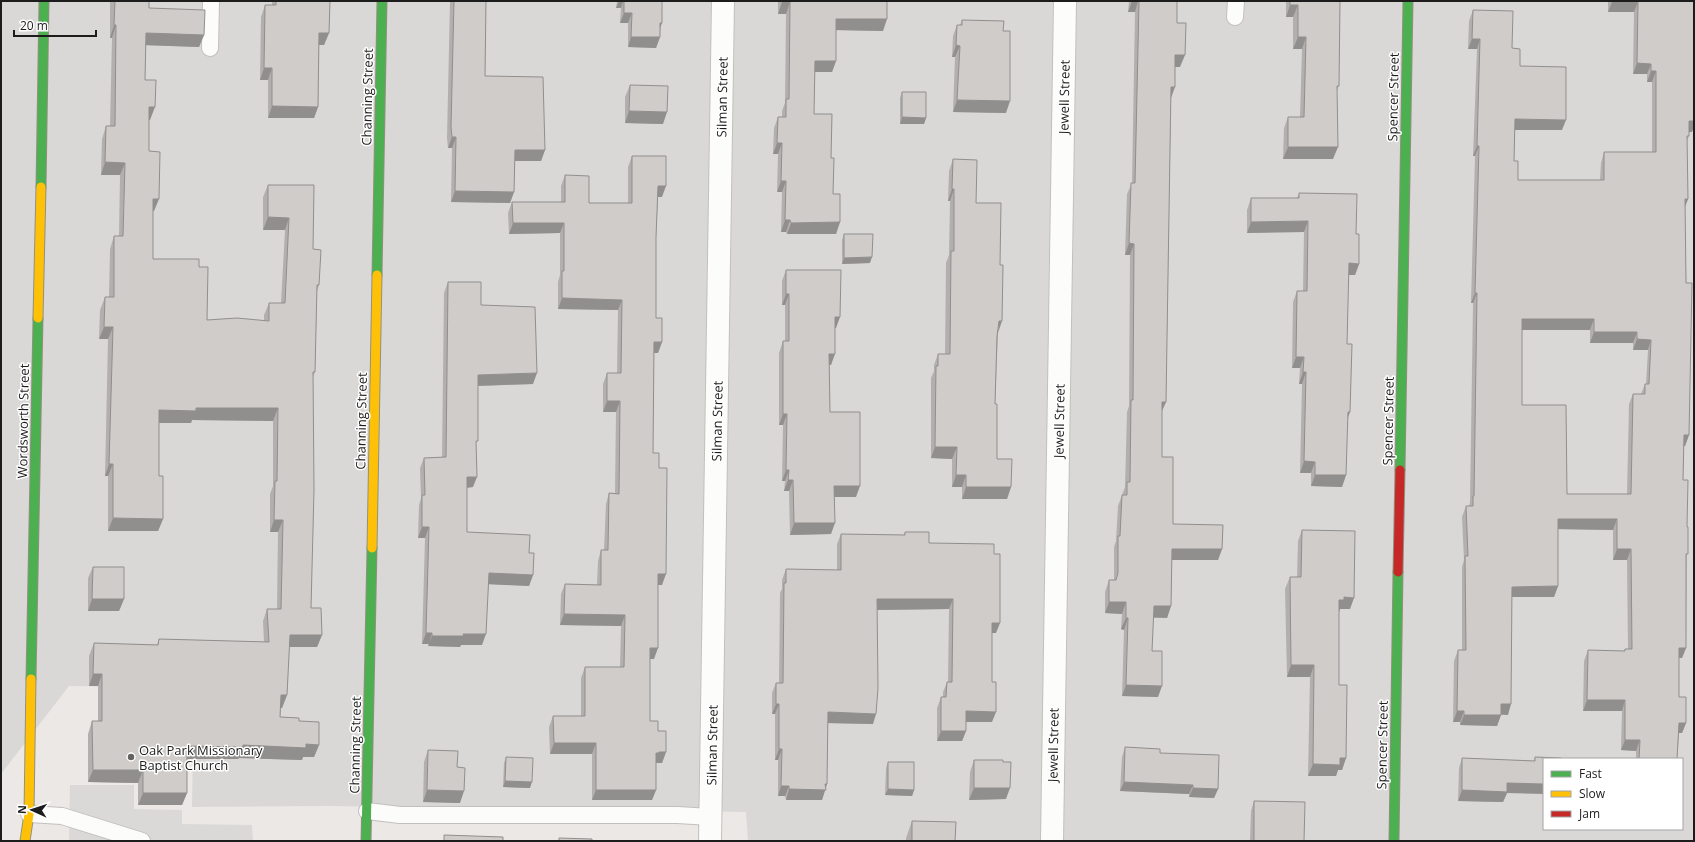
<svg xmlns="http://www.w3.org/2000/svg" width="1695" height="842" viewBox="0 0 1695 842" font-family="'Open Sans',sans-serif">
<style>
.residential{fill:#dad8d6;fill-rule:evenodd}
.parking{fill:#dbd9d8}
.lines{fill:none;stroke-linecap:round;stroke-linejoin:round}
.lane-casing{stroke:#c2c0bf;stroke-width:18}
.street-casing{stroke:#c2c0bf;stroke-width:24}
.fast-casing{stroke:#919180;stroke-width:11}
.slow-casing{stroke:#919180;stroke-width:11}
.jam-casing{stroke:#919180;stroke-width:11}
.lane{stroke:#fcfcfb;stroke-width:16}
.street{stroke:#fcfcfb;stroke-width:22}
.fast{stroke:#4caf50;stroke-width:9}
.slow{stroke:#ffc107;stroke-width:9}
.jam{stroke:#c62828;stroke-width:9}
.wall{fill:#b2afae;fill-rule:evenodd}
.shaded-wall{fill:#918f8d}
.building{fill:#cfccca;stroke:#918f8d;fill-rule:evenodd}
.poi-dot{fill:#646362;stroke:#fff;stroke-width:1.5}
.labels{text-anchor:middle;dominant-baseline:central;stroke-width:3;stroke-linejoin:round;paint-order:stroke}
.street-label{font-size:13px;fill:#1c1c1c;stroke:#fff}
.poi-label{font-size:13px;fill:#1c1c1c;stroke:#fff;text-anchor:start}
</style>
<rect width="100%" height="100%" fill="#ebe8e5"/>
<path class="residential" d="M1 1H1694V841H748L746 812 327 806 192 807 194 688 69 686 1 774ZM1544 759H1682V829H1544Z"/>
<path class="parking" d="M70 785H134V809L182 810V824L252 825 253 841H69Z"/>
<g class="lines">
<g class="lane-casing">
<path id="lane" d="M1235 17 1236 1
M210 48 211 1
M367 811 400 815H677L711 817
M29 814 62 816 142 841"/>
</g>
<g class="street-casing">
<path id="street" d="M710 841 723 1
M1052 841 1065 1"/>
</g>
<g class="fast-casing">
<path id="fast" d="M41 187 44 1
M377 275 382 1
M1400 470 1408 1
M31 679 38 318
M366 841 372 548
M1394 841 1398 572"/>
</g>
<g class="slow-casing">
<path id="slow" d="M38 318 41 187
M372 548 377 275
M25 841 29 814 31 679"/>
</g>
<g class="jam-casing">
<path id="jam" d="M1398 572 1400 470"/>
</g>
<use href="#lane" class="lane"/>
<use href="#street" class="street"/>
<use href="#fast" class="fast"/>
<use href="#slow" class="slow"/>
<use href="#jam" class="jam"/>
</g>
<path class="wall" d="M110 1H149V8L204 35 199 47 146 45 145 80 150 120H149V151L154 211H153V259L199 267 207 320 264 321V315L269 303H281L285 230H263V197L268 185 313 249 319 285 317 291 315 372 313 377 311 608 322 635 317 647H289L287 695 282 708H281L280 717 299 721 319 745 314 757H303L302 760 239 758 238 759H187V793L182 805H138V783L88 782V734L92 721H98V686H89V656L94 643 157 645 159 639 264 642 263 621 267 609H277L278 532H270V494L273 486V421L192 420 191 423H159V476L163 519 158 531H108V476H105L108 339H99L100 310 105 297H109L110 249 114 236H119L120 175H101L102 139 106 126H110L112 38H110Z
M272 1H330L329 33 324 45H319L318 107 314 118H268V80H260L261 17 265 5H272Z
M450 1H486L485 76 545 150 541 161H515L514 192 510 203 451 202 452 148H448L447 138Z
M617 1H662L660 37 656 48 628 47V23H620L621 8H616Z
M778 1H887L883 31 836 30V61L832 72H814V114L831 158 833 194 840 222 836 234H787L786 232H781L782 192H777L778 154H773L774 128 778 117H782V111L785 103 786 14H778Z
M1129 1H1177V23L1180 67H1175L1171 97 1166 402 1162 411V457L1173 524 1222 549 1218 560H1172L1171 606 1167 618H1153L1152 651 1158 697 1122 696 1124 630 1121 629 1122 614 1105 613V592L1109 580H1114V547L1116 541 1118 506 1125 487 1127 412 1129 406 1130 255H1125L1127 194 1132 183 1135 12H1128Z
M1286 1H1340L1339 86 1337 90 1333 159H1283L1284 128 1288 117H1300L1302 49H1293V17H1286Z
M1608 1H1694L1692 132H1689V136L1687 141 1688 199 1685 206 1689 435 1685 446H1684L1683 480 1687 527 1686 648 1682 658H1679V697L1686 723 1682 733H1679L1677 759H1636V751L1621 750 1622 711H1583L1584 661 1588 650 1624 651 1625 649H1628L1627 560H1613V530L1558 529V586L1554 597H1512L1508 715H1501L1497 726 1460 725V722H1453L1454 661 1458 650H1462V567L1464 560 1462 517 1466 506H1469L1470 502 1473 303H1471L1475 156H1473L1477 49H1468L1469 21 1473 10 1512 48 1520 66 1562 130H1515L1514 161 1518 180H1600L1601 163 1604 152H1652V82H1647V74H1633L1634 12H1608ZM1522 330H1590V343H1633V350H1648L1646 384H1645L1641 394H1633L1629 404 1627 494H1567L1522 405Z
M962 20 1003 31 1006 113 953 112 955 57H952L953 36 957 25H960Z
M630 85 663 124 625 123V97Z
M902 92 926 118 924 124H900V98Z
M632 156 662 197H658L656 237V318L662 342 658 353H654L653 453 659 468 662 585H658L654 659H650V721L658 731 666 752 662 763H656V790L652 800H592V754H550L549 727 553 716H581V678L585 667H620L621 626 560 625 561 594 565 584 597 585 598 561 601 550H604L606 504 609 493H615L616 412H603V384L607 373H617L618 310 558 309V282L560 275V233L509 234 508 213 512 202H561V186L565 175 589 203H628V167Z
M953 159 976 203 998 333 995 404 997 459 1011 487 1007 499H962V487H952V459L931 458V378L934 371V365L938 354H945L946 263 949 255 950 201H948L949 171Z
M1299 193 1356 234 1359 264 1355 275H1348L1347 344V420L1346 475 1342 487 1311 486V473H1300L1302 384H1299L1300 368H1292L1293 302 1297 291H1303L1304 232 1247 233V210L1251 198H1297Z
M844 234 870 263 842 264V240Z
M786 270 836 328H835L831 365H829L830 412 856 497H835L831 534 790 535 789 491H784L785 481H782L783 425H779V353L783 341H785V305H782V281Z
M448 282 481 305 533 384 478 386 476 445 473 487 467 488V532L529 553 533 575 529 586 489 584 482 645H461L460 647 428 646 429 644H422L425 538H418L419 505 421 498 420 468 424 458 442 457 444 293Z
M1302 530 1350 609H1340L1339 612V685L1346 758 1342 770H1338L1336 776H1308L1310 677H1287L1285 589 1290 577H1297L1298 541Z
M905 532 929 543 994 554 996 633H992V722H966V731L962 741H937V708L941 697H943V692L947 682H948L949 609 877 610 873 724 828 723 827 784 822 800H786L785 796H778V760H775V714H772V693L776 683H779L780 593 782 589V580L786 569 837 570V544L841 534 904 535Z
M93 567 124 599 119 611H88V578Z
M1125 747 1160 753 1218 789 1214 798 1189 797V794L1120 791 1122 757Z
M428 750 457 767 460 803 423 802 424 762Z
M506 757 530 788 503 787 504 763Z
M1535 757 1561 758 1507 793 1503 802 1458 801 1459 768 1462 758 1534 761Z
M974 760 1006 799 969 800 970 772Z
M888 762 914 790 912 796 885 795 886 768Z
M1254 801 1304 841H1250L1251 811Z
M912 821 955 841H906V838Z"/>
<path class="shaded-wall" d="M619 1H623L621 8H616Z
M1132 1H1138L1135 12H1128Z
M782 2H790L786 14H778Z
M1612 2H1638L1634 12H1608Z
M1290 5H1298L1293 17H1286Z
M624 13H632L628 23H620Z
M836 19H887L883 31 832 30Z
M660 23H662L658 34Z
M114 25H116L112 38H110Z
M146 33 204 35 199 47 141 45Z
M319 33H329L324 45H315Z
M631 37H660L656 48 628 47Z
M1298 37H1306L1302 49H1293Z
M1472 39H1480L1477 49H1468Z
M956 45 960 46 955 57H952Z
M1175 55H1185L1180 67H1171Z
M815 61H836L832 72H811Z
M1637 63 1651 64 1647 74H1633Z
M264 68H272L268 80H260Z
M1651 71H1656L1652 82H1647Z
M1171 87H1175L1171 98Z
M957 100 1010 101 1006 113 953 112Z
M272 106 318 107 314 118H268Z
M149 107H155L150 120H145Z
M629 111 667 112 663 124 625 123Z
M902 117 926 118 924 124H900Z
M1515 119 1566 120 1562 130H1511Z
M1689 121H1694V127L1692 132H1685Z
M452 137H456L452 148H448Z
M777 143H782L778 154H773Z
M1477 146H1479L1475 156H1473Z
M1288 147H1338L1333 159H1283Z
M515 150H545L541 161H511Z
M105 162 125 163 120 175H101Z
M781 181H786L782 192H777Z
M658 186H666L662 197H654Z
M952 189H954L950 201H948Z
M455 191 514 192 510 203 451 202Z
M153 199H159L154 211H149Z
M1685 199H1688L1684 210Z
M268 217 289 218 285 230H263Z
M785 220H790L786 232H781Z
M1308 221 1304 232 1247 233 1251 222Z
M840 222 836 234H787L791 223Z
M513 223H564L560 233 509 234Z
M1129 243 1134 244 1130 255H1125Z
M872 257 870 263 842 264 844 258Z
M1349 263 1359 264 1355 275H1345Z
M1475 293H1477L1473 303H1471Z
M786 294H789L785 305H782Z
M562 298 622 300 618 310 558 309Z
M835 317H840L836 328H830Z
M1522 319H1594L1590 330H1518Z
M999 321H1002L998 333Z
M104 327H113L108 339H99Z
M1594 332H1637L1633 343H1590Z
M1637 339 1651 340 1648 350H1633Z
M654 342H662L658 353H650Z
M829 354H835L831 365H825Z
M1296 357H1304L1300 368H1292Z
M1303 372H1306L1302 384H1299Z
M537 373 533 384 474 386 478 375Z
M607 401H620L616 412H603Z
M1162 402H1166L1161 413Z
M196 408H278L273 421 192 420 191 423H154L159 410Z
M1348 412H1350L1346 423Z
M783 414H787L783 425H779Z
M1684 435H1689L1685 446H1680Z
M935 447H957L952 459 931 458Z
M1304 461 1315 462 1311 473H1300Z
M109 464H113L108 476H105Z
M786 470H789L785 481H782Z
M956 475H966L962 487H952Z
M1315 475H1346L1342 487 1311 486Z
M467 477H477L473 487 463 488Z
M788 480H793L789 491H784Z
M834 486H860L856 497H830Z
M966 487H1011L1007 499H962Z
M113 518 163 519 158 531H108Z
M1558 519H1617L1613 530 1554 529Z
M274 520H283L278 532H270Z
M794 523H835L831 534 790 535Z
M422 527H429L425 538H418Z
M1172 549H1222L1218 560H1168Z
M1617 549H1631L1627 560H1613Z
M489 573 533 575 529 586 485 584Z
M658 574H666L662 585H654Z
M1558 586 1554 597H1508L1512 587Z
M1344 597 1354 598 1350 609H1340L1339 612V600Z
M92 599H124L119 611H88Z
M877 599H953L949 609 873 610Z
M1109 602H1126L1122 614 1105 613Z
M1154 606H1171L1167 618 1150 617Z
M564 614 625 615 621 626 560 625Z
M1126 618H1128L1124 630 1121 629Z
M992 623H1000L996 633H989Z
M426 633H432L429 644H422Z
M463 634H486L482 645H461L460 647 428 646 432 636Z
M290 635H322L317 647H285Z
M650 648H658L654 659H646Z
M1679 648H1686L1682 658H1676Z
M1291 665H1314L1310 677H1287Z
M93 674H102L98 686H89Z
M1126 685 1162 686 1158 697 1122 696Z
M281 695H287L282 708H276Z
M1587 700H1625L1622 711H1583Z
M776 704H779L775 714H772Z
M1501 704H1511L1508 715 1498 714Z
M966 711 996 712 992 722H962Z
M1457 711H1464L1460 722H1453Z
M828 712 876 714 873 724 824 723Z
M1464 715H1501L1497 726 1460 725Z
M1679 723H1686L1682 733H1675Z
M941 731H966L962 741H937Z
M1625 740H1640L1636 751 1621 750Z
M554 743H596L592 754H550Z
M306 744 319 745 314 757H303L302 760 239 758 238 759H182L187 746Z
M779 749H782L778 760H775Z
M659 752H666L662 763H655L656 753Z
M1340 758H1346L1342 770H1338L1336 776H1308L1313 764Z
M93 770H143L138 783 88 782Z
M505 781 532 782 530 788 503 787Z
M1124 782 1193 785 1189 794 1120 791Z
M1507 783 1544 784V794L1507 793 1503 802 1458 801 1462 790Z
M827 784 822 800H786L789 789Z
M781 786H789L785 796H778Z
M974 788H1010L1006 799 969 800Z
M1193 788 1218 789 1214 798 1189 797Z
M888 789 914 790 912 796 885 795Z
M427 790 464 791 460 803 423 802Z
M596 790H656L652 800H592Z
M143 793H187L182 805H138Z"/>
<path class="building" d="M115 1H149V8L205 10 204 35 146 33 145 80H156L155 107H149V151L160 152 159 199H153V259H199V267H208L207 320 237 318 269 321V303H285L289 218 268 217V185H314L313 249 321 250 319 285H317L315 372H313L314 490 311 608H321L322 635H290L287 695H281L280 717 299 718V721L319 722V745L306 744V748L243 745V747L187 746V793H143V770H93L92 721H102V674H93L94 643 158 645 159 639 269 642 267 609H281L283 520H274L275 481H277L278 408H196V411L159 410V476H163V519L113 518V464H109L113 327H104L105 297H114V236H123L125 163 105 162 106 126H115L116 25H114Z
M276 1H330L329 33H319L318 107 272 106V68H264L265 5H276Z
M454 1H486L485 76 543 77 545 150H515L514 192 455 191 456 137H452L451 127Z
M624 1H662V23H660V37H631L632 13H624Z
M782 1H887V19H836V61H815L814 114H832L831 158H834L833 194H840V222L791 223 790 220H785L786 181H781L782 143H777L778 117H786V99H789L790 2H782Z
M1139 1H1177V23H1186L1185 55H1175V87H1171L1166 402H1162V457H1173V524L1223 525 1222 549H1172L1171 606H1154L1152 651H1162V686L1126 685 1128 618H1126V602H1109V580H1116L1118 573V536H1120L1122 495H1127V482H1130L1131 400H1133L1134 244 1129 243 1131 183H1135Z
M1290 1H1340L1339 86H1337L1338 147H1288V117H1304L1306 37H1298V5H1290Z
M1612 1H1694V121H1689V136H1687L1688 199H1685L1686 283H1692L1689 435H1684L1683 480H1688L1687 527H1688V554H1686V648H1679V697H1686V723H1679L1677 759H1639L1640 740H1625V700H1587L1588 650 1625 651V649H1632L1631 549H1617V519H1558V586L1512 587 1511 704H1501V715H1464V711H1457L1458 650H1466L1465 556H1468L1466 506H1473V496H1474L1477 293H1475L1479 146H1477L1480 39H1472L1473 10 1513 11 1512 48 1520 49V66L1566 67V120L1515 119 1514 161H1518V180H1604V152H1656V71H1651V64L1637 63 1638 2H1612ZM1522 319H1594V332H1637V339L1651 340 1649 384H1645V394H1633L1631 494H1567L1566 405H1522Z
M962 20 1004 21 1003 31H1010V101L957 100 960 46 956 45 957 25H962Z
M630 85 668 86 667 112 629 111Z
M902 92H926V118L902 117Z
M632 156H666V186H658L656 237V318H662V342H654L653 453H659V468H667L666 574H658V648H650V721H658V731H666V752H659V753H656V790H596V743H554L553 716H585V667H624L625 615 564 614 565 584 601 585V550H608L609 493 619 494 620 401H607V373H621L622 300 562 298V271H564V223H513L512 202H565V175L589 176V203H632Z
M953 159 977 160 976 203H1001L1000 265H1003L1002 321H999L997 336 995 404H997V459H1012L1011 487H966V475H956L957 447H935L936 366H938V354H950L951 251H954V189H952Z
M1299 193 1357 194 1356 234H1359V264L1349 263 1347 344H1352L1350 412H1348L1346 475H1315V462L1304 461 1306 372H1303L1304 357H1296L1297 291H1307L1308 221 1251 222V198H1299Z
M844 234H873L872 257 844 258Z
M786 270H841L840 317H835V354H829L830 412H860V486H834L835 523H794L793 480H788L789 470H786L787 414H783V341H789V294H786Z
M448 282H481V305L535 307 537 373 478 375V441H476L477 477H467V532L530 535 529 553H534L533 575 489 573 486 634H463L464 636H432V633H426L429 527H422V495H425L424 458 446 457Z
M1302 530 1355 531 1354 598 1344 597V600H1339V685H1347L1346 758H1340V765L1313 764 1314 665H1291L1290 577H1301Z
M905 532H929V543L994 544V554H1000V623H992V682H996V712L966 711V731H941V697H946L947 682H952L953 599H877L878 688 876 714 828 712 827 784H825L826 790 789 789V786H781L782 749H779V704H776V683H783L784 583H786V569L841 570V534L905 535Z
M93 567H124V599H92Z
M1125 747 1160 749V753L1219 755 1218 789 1193 788V785L1124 782Z
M428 750 458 751 457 767 465 768 464 791 427 790Z
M506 757 533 758 532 782 505 781Z
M1535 757 1561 758V759H1544V784L1507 783V792L1462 790V758L1535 761Z
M974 760H1003V762H1011L1010 788H974Z
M888 762H914V790L888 789Z
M1254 801 1305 802 1304 841H1254Z
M912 821 956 822 955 841H912Z
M444 835 503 837V841H444Z
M559 838 592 839V841H559Z"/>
<circle class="poi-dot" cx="131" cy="757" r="4"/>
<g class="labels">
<g class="street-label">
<text transform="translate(367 97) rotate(-89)">Channing Street</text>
<text transform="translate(722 97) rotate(-89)">Silman Street</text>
<text transform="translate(1064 97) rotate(-89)">Jewell Street</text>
<text transform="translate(1393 97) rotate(-89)">Spencer Street</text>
<text transform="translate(23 421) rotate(-89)">Wordsworth Street</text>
<text transform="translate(361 421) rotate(-89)">Channing Street</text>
<text transform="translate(717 421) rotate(-89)">Silman Street</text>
<text transform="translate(1059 421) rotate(-89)">Jewell Street</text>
<text transform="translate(1388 421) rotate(-89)">Spencer Street</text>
<text transform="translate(355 745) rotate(-89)">Channing Street</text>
<text transform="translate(712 745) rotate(-89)">Silman Street</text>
<text transform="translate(1053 745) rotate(-89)">Jewell Street</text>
<text transform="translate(1382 745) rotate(-89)">Spencer Street</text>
</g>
<g class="poi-label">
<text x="139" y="750">Oak Park Missionary<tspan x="139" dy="15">Baptist Church</tspan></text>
</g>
</g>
<rect width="1695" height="842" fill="none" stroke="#1c1c1c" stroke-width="4"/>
<rect x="1543" y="758" width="140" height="72" fill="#ffffff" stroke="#a4a4a4"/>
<rect x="1551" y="771" width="20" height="6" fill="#4caf50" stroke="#a4a4a4"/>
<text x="1579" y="778" font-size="12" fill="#1c1c1c">Fast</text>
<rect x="1551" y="791" width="20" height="6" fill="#ffc107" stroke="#a4a4a4"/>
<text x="1579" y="798" font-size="12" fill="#1c1c1c">Slow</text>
<rect x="1551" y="811" width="20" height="6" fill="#c62828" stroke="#a4a4a4"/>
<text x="1579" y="818" font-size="12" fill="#1c1c1c">Jam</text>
<g transform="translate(32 810) rotate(273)" stroke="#ffffff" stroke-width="3" paint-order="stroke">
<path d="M0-3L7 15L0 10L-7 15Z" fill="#1c1c1c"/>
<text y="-6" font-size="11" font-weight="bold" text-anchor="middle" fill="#1c1c1c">N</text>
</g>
<path d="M14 30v6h82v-6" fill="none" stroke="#1c1c1c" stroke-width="2"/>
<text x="20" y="30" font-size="12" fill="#1c1c1c" stroke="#ffffff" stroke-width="3" paint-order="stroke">20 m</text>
</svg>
